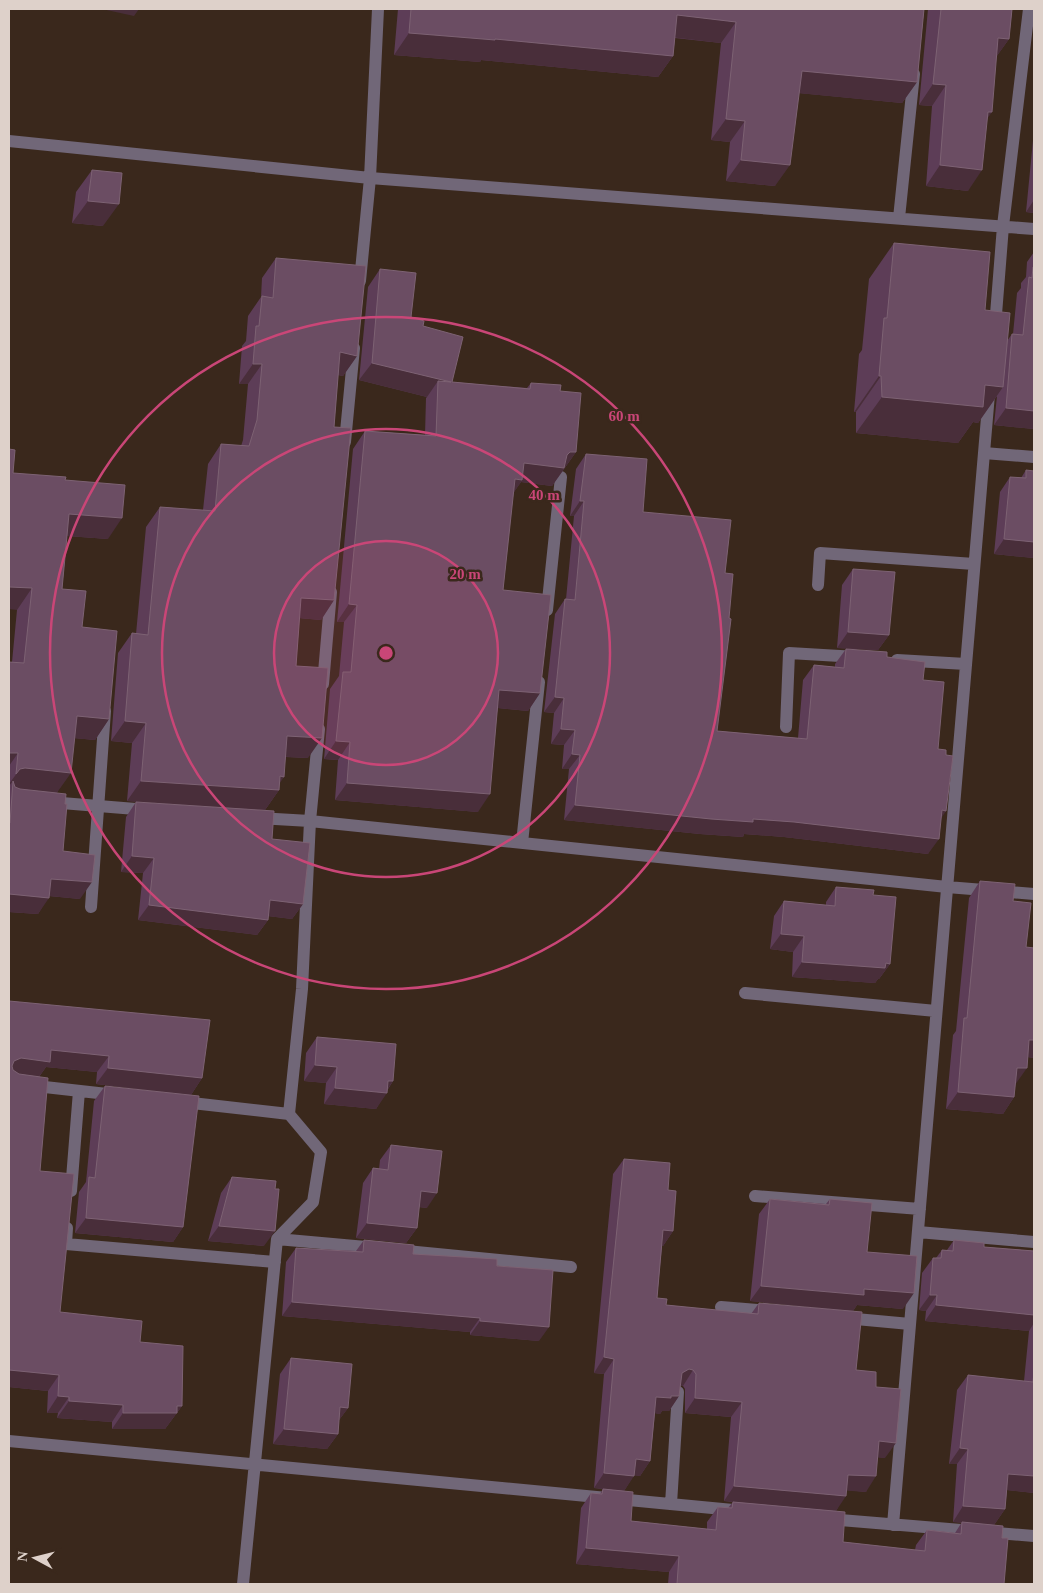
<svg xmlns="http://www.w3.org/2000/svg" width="1043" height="1593" viewBox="0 0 1043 1593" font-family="Georgia,serif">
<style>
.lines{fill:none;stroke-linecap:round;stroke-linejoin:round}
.minor{stroke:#716778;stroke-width:12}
.wall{fill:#5d3d57;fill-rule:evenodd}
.shaded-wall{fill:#492e3a}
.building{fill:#6b4d63;stroke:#7d6273}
.ring{fill:none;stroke:#c94677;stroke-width:2.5}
.centre{fill:#c94677;stroke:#3a281c;stroke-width:2.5}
.ring-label{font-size:15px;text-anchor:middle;font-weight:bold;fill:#c94677;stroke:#3a281c;stroke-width:5;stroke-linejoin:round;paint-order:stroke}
</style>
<rect width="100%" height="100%" fill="#3a281c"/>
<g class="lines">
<path class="minor" d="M9 141 370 178 1034 229
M899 218 914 74
M360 281 370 178 378 9
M995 327 1003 226 1029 9
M345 442 354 348
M984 453 1034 457
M818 585 820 553 974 564
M547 610 561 477
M897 660 966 664
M323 684 331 592
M786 727 789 653 857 657
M49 802 148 810
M258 818 310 821 947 887 1034 894
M522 843 539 682
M91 907 105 711
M745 993 936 1011
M9 1083 116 1095
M183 1102 289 1114
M71 1191 79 1091
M755 1196 920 1209
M67 1228 66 1244 275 1262
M918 1232 1034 1242
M277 1239 377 1248
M396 1250 571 1267
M721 1307 770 1311
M845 1318 910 1324
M9 1441 733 1510
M671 1504 678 1392
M828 1519 1034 1536
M893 1525 989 394
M243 1584 277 1239 313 1202 321 1152 289 1114 302 989 310 821 319 729"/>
</g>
<path class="wall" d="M398 9H924L917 82 902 103 799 93 775 186 726 181 730 142 711 140 721 43 675 38 673 56 658 77 481 60 480 62 394 55Z
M928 9H1012L1009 39 996 57 987 119 968 191 926 186 932 106 919 105Z
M1034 130V213L1026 212Z
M92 170 103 226 72 223 76 192Z
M894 243 985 310 1007 341 1012 334H1013L1017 293 1021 288V283L1026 277 1027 262 1034 252V429L994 425 997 396 978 423 973 422 958 443 856 433V412H854L859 354 862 350 869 279Z
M276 258 357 356 343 376 338 375 334 427V600L321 620 299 618 296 666 308 758 286 757 279 783V790L265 810 127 801 132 743 111 741 118 653 132 633 136 634 146 527 160 507 203 510 208 464 221 444 241 446 243 440 248 384H239L242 346 246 341 248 316 261 297 262 278Z
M380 269 411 317 423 326 452 382 527 388 531 383 560 391 576 452 552 486 521 482 513 493 503 590 540 693 528 711 498 708 478 812 335 800 338 760 324 759 330 689 339 676 344 622H337L353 449 365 431 425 435 426 398 427 397 359 380 368 287Z
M586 454 643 512 725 573 717 731 798 738 803 680 814 665 835 667V664L846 649 887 657 923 680 938 749 941 819 928 854 784 837 744 834 743 837 700 834 564 820 569 769H562L564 745 551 744 554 713 544 712 555 614 565 599H566L574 516H570L576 469Z
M1026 470 1034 558 994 554 1000 492 1010 477 1021 478Z
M13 473 65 480 108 539 67 536 62 589 82 627 109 719 95 740 74 738 57 793 65 804 63 851 80 899 49 896 38 914 9 912V662H12L17 610Z
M853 569 889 635 878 650 837 648 842 585Z
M136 802 272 839 303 904 292 919 268 916V920L257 935 138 920 143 873 121 872 126 817Z
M980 881 1013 901 1026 947 1034 948V1058L1028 1057 1015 1084 1014 1097 1003 1114 946 1109 953 1035 956 1031 969 898Z
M836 887 873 895 890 964 879 979H878L875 983 792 977 793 952 770 949 774 916 784 901 826 905V902Z
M9 1001 202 1078 191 1095 96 1084 97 1072 46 1067 39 1077 40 1171 60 1312 140 1342 182 1406 165 1429H112V1422L57 1418 58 1413H47L48 1391 9 1387Z
M317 1037 393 1081 376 1109 324 1104 326 1083 304 1081 306 1053Z
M105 1086 183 1227 173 1242 75 1233 79 1192 86 1182 94 1101Z
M391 1145 427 1208 419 1207 417 1228 406 1243 356 1238 363 1183 373 1168 379 1169 380 1160Z
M624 1159 668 1190 673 1231 663 1246H662L657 1298 666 1305 751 1314 759 1303 856 1370 876 1387 885 1458 878 1457 866 1492 847 1490 836 1511 843 1542 915 1550 916 1545 927 1530 955 1533 962 1522 1002 1538 1004 1584H668L669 1572 576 1564 581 1508 591 1493 600 1494 603 1489 594 1488 604 1374 594 1373 613 1174ZM680 1385 683 1386 685 1389V1413L731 1417 724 1501 733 1502 728 1508 718 1507 707 1522V1529L631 1521 624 1491 634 1475 640 1476 650 1461 655 1413 660 1414 662 1411H669L679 1396Z
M232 1177 264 1246 208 1241 221 1193Z
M770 1199 826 1204 830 1199 867 1252 903 1309 857 1305 853 1311 750 1301 759 1214Z
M364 1240 413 1254 497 1266 539 1341 470 1335V1332L282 1316 286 1262 296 1248 356 1251Z
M954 1240 984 1247 1034 1251V1493L1007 1490 1005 1509 994 1525 953 1522 957 1464H949L957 1390 968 1375 1024 1381 1029 1331 925 1321 926 1311 919 1310 922 1273 933 1258H936L942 1250H947Z
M291 1358 348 1408 339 1420 338 1434 327 1449 273 1444 280 1374Z"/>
<path class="shaded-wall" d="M102 9H139L134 16Z
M677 15 736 22 721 43 662 36Z
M409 33 495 39 673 56 658 77 481 60 480 62 394 55Z
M998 38 1009 39 994 60Z
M802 71 917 82 902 103 787 92Z
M933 84 946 85 932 106 919 105Z
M988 112H992L977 133Z
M726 119 745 121 730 142 711 140Z
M741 160 790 165 775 186 726 181Z
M940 165 982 170 968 191 926 186Z
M1034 200V213L1026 212Z
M88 201 119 204 103 226 72 223Z
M340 352 357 356 343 376 327 372Z
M372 363 451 382 438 381 427 397 359 380Z
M253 364H262L248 384H239Z
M879 376H881L856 412H854Z
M985 385 1003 387 978 423 973 422 958 443 856 433 882 397Z
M1006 408 1034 411V429L994 425Z
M570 452H576L552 486 521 482 510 498 502 497 524 463 567 455Z
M580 501H584L574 516H570Z
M69 514 122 518 108 539 54 535Z
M1004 539 1034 542V558L994 554Z
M9 587 32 588 17 610 9 609Z
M301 598 334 600 321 620 287 617Z
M349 604 357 605 344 622H337Z
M848 632 889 635 878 650 837 648Z
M499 690 540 693 528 711 487 707Z
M555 697 564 698 554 713 544 712Z
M77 716 109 719 95 740 62 737Z
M125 721 146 723 132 743 111 741Z
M561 729 575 730 564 745 551 744Z
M287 736 322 738 308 758 273 756Z
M336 741 350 742 338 760 324 759Z
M9 753H18L9 766Z
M572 754 580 755 569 769H562Z
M25 768 71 773 56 794 12 789 13 781 9 786V784L20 769Z
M280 776 284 777 275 790H279L265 810 127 801 141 781Z
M347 783 490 794 478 812 335 800Z
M575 805 794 822 939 839 928 854 784 837 744 834 743 837 700 834 564 820Z
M942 810 946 811 936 826Z
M132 856 154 858 143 873 121 872Z
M51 879 92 882 80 899 39 895Z
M9 894 49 898 38 914 9 912Z
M270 900 303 904 292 919 259 915Z
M149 905 268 920 257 935 138 920Z
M781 934 804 936 793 952 770 949Z
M802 962 886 963 890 964 879 979H878L875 983 792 977Z
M1029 1040H1034V1058L1018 1056Z
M51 1050 109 1056 97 1072 46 1067 38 1078 9 1075 14 1061 21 1058Z
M315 1065 337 1067 326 1083 304 1081Z
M108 1068 202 1078 191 1095 96 1084Z
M1017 1068H1027L1015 1085Z
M388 1081H393L385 1093H387L376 1109 324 1104 335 1088Z
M958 1092 1014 1097 1003 1114 946 1109Z
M421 1191 437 1193 427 1208 411 1206Z
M86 1218 183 1227 173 1242 75 1233Z
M367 1223 417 1228 406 1243 356 1238Z
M219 1226 275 1231 264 1246 208 1241Z
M663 1230 673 1231 663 1246 652 1245Z
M761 1286 864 1289 914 1293 903 1309 857 1305 853 1311 750 1301Z
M930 1295H937L926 1311 919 1310Z
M292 1302 480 1318 470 1332 282 1316Z
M936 1305 1034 1315V1323L1029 1331 925 1321Z
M480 1321 549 1327 539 1341 470 1335Z
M604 1357 614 1359 604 1374 594 1373Z
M689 1369 693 1370 683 1386 678 1384 682 1373Z
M9 1370 59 1375 48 1391 9 1387Z
M58 1396 69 1397 58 1413H47Z
M671 1396H679L669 1411H662L660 1414 646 1412 656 1397Z
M695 1398 742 1402 731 1417 685 1413Z
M69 1401 123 1405 112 1422 57 1418Z
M177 1406H182L165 1429H112L123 1413Z
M340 1407 348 1408 337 1423Z
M284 1429 338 1434 327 1449 273 1444Z
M879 1441 896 1443 885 1458 868 1457Z
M960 1448 968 1449 957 1464H949Z
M636 1459 650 1461 640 1476 625 1474Z
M604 1473 634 1476 624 1491 594 1488Z
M1008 1474 1034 1476V1493L997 1489Z
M848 1475 876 1476 866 1492 838 1490Z
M734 1486 846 1496 836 1511 724 1501Z
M963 1506 1005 1509 994 1525 953 1522Z
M586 1548 679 1556 669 1572 576 1564Z"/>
<path class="building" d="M411 9H924L917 82 802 71 790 165 741 160 745 121 726 119 736 22 677 15 673 56 495 39V40L409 33Z
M941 9H1012L1009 39 998 38 992 112H988L982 170 940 165 946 85 933 84Z
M92 170 122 173 119 204 88 201Z
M894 243 990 252 985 310 1010 313 1003 387 985 385 983 407 882 397 881 376H879L884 318H887Z
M276 258 366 266 357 356 340 352 334 427 351 428 334 600 301 598 296 666 328 668 322 738 287 736 284 777 280 776 279 790 141 781 146 723 125 721 132 633 148 635 160 507 215 511 221 444 249 446 257 420 262 364H253L256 326H259L262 296 273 298Z
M1033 267H1034V411L1006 408 1012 334 1023 335 1029 277 1032 278Z
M380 269 416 273 411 317 424 321 423 326 463 337 452 382 530 389 531 383 561 385 560 391 581 393 576 452H570L567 455 564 468 524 463 522 480 515 479 503 590 551 595 540 693 499 690 490 794 347 783 350 742 336 741 343 672H351L357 605 349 604 365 431 436 436 438 381 451 382 372 363Z
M9 449 15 450 13 473 66 477 65 480 125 485 122 518 69 514 62 589 86 591 82 627 117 631 109 719 77 716 71 773 25 768 20 769 16 774 18 753H9V662L24 663 32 588 9 587Z
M586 454 647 459 643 512 731 520 725 573 733 574 729 618 731 619 717 731 807 739 814 665 844 668 846 649 887 652V657L925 662 923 680 944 682 938 749 946 750V755L953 756 946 811 942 810 939 839 794 822 753 819V822L711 819 575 805 580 755 572 754 575 730 561 729 564 698 555 697 565 599 575 600 584 501H580Z
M1026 470 1034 471V542L1004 539 1010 477 1026 478Z
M853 569 895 572 889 635 848 632Z
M13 781 15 787 20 789 66 794 65 804H67L63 851 95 855 92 882 51 879 49 898 9 894V823H10Z
M136 802 274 811 272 839 310 843 303 904 270 900 268 920 149 905 154 858 132 856Z
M980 881 1015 884 1013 901 1031 903 1026 947 1034 948V1040H1029L1027 1068H1017L1014 1097 958 1092 964 1018H967Z
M836 887 874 890 873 895 896 897 890 964 886 963 885 968 802 962 804 936 781 934 784 901 835 906Z
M9 1001 210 1020 202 1078 108 1068 109 1056 51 1050 50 1062 21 1058 14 1061 12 1066 13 1070 19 1074 48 1078 40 1171 74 1174 60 1312 142 1321 140 1342 183 1346 182 1406H177V1413H123V1405L69 1401V1397L58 1396 59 1375 9 1370Z
M317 1037 396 1044 393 1081H388L387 1093 335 1088 337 1067 315 1065Z
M105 1086 199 1096 183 1227 86 1218 89 1177 95 1178Z
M391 1145 442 1151 437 1193 421 1191 417 1228 367 1223 373 1168 388 1170Z
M624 1159 670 1163 668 1190 676 1191 673 1231 663 1230 657 1298 667 1299 666 1305 758 1314 759 1303 862 1312 856 1370 876 1372V1387L901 1389 896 1443 879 1441 876 1476 848 1475 846 1496 734 1486 742 1402 695 1398 696 1374 693 1370 689 1369 682 1373 679 1396H671V1398L656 1397 650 1461 636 1459 634 1476 604 1473 614 1359 604 1357Z
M232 1177 276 1181 275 1189H279L275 1231 219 1226Z
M770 1199 829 1205 830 1199 872 1203 867 1252 917 1256 914 1293 864 1289V1295L761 1286Z
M364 1240 414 1245 413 1254 497 1259V1266L553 1270 549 1327 480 1321V1318L292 1302 296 1248 363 1252Z
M954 1240 984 1243V1247L1034 1251V1315L936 1305 937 1295H930L933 1258H941L942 1250 953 1251Z
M291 1358 352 1364 348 1408 340 1407 338 1434 284 1429Z
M1034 1372V1476L1008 1474 1005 1509 963 1506 968 1449 960 1448 968 1375 1033 1382Z
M603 1489 633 1492 631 1521 716 1530 718 1507 732 1508 733 1502 845 1512 843 1542 925 1551 927 1530 961 1534 962 1522 1003 1526 1002 1538H1008L1004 1584H677L679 1556 586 1548 591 1493 602 1494Z"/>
<circle cx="386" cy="653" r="112" fill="#c94677" fill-opacity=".12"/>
<g class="ring">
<circle cx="386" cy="653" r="112"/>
<circle cx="386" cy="653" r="224"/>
<circle cx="386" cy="653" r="336"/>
</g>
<circle cx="386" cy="653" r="8" class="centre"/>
<g class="ring-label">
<text x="624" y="421">60 m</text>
<text x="544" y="500">40 m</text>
<text x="465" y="579">20 m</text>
</g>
<rect width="1043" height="1593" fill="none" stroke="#ded1ca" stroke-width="20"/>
<g transform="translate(35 1558) rotate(277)" stroke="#3a281c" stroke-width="4" paint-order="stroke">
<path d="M0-4L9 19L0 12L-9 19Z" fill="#ded1ca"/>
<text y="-8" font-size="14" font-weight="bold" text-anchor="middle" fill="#ded1ca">N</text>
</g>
</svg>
